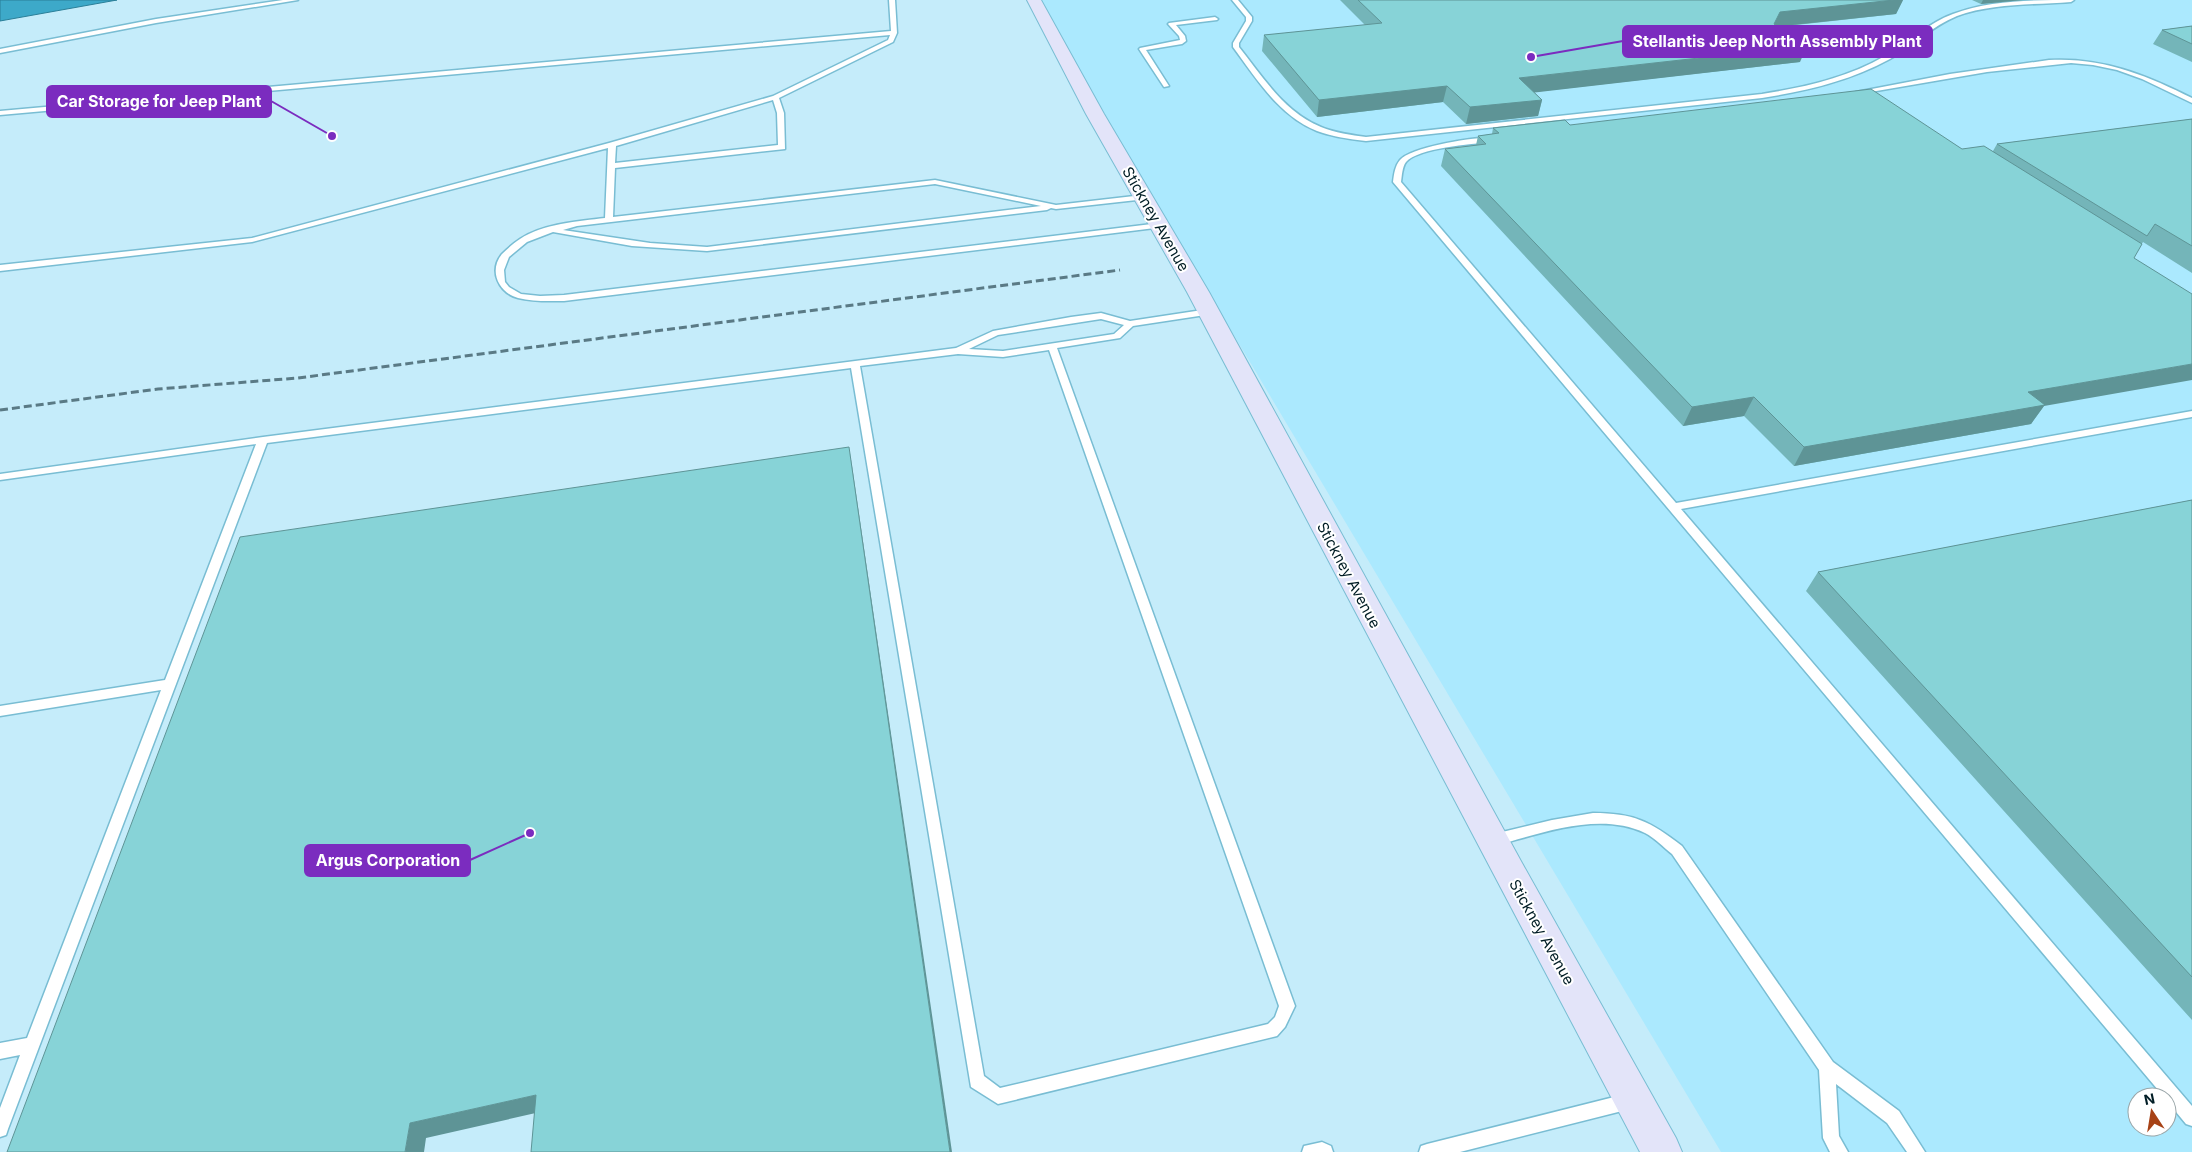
<svg xmlns="http://www.w3.org/2000/svg" width="2192" height="1152" viewBox="0 0 2192 1152" font-family="Inter,sans-serif">
<style>
.built{fill:#abe9fe;fill-rule:evenodd}
.water{fill:#3da9c9;stroke:#2b7f98}
.lines{fill:none;stroke-linecap:round;stroke-linejoin:round}
.lane-casing{stroke:#79bdd3;stroke-width:3}
.secondary-casing{stroke:#79bdd3;stroke-width:2}
.lane{fill:#fff;fill-rule:evenodd}
.secondary{fill:#e3e4f9;fill-rule:evenodd}
.rail{stroke:#5a7a85;stroke-width:3;stroke-dasharray:8 4;stroke-linecap:butt}
.wall{fill:#74b5b9}
.shaded-wall{fill:#5e9496}
.building{fill:#87d3d7;stroke:#5e9496}
.labels{text-anchor:middle;dominant-baseline:central;stroke-width:4;stroke-linejoin:round;paint-order:stroke}
.street-label{font-size:15px;fill:#011d25;stroke:#fff}
.leader{fill:none;stroke:#7b2cbf;stroke-width:2}
.callout-dot{fill:#7b2cbf;stroke:#fff;stroke-width:2}
.callout{fill:#7b2cbf;stroke:#7b2cbf;stroke-width:2}
.callout-label{font-size:16px;text-anchor:middle;font-weight:bold;fill:#fff}
</style>
<rect width="100%" height="100%" fill="#c5ecfa"/>
<path class="built" d="M1034 0H2192V1152H1721ZM2137 1097H2167V1127H2137Z"/>
<path class="water" d="M0 0H117L0 21Z"/>
<g class="lines">
<g class="lane-casing">
<path id="lane" d="M283 0H298L156 23 0 53V49L156 19Z
M889 0H895L897 33 893 42 779 98 784 113 785 149 615 168 613 217 935 180 1056 205 1143 195H1146V199L1056 209 1051 208 1047 210 707 251 632 246 553 232 527 242 509 257 504 270 505 282 509 287 521 294 540 296 564 295 1160 223 1164 225 1163 227 564 301C549 301 533 302 518 298 499 293 488 271 502 254 507 249 514 243 520 239 542 224 579 221 605 218L608 148 252 242 0 271V265L252 238 609 143 773 96 888 40 890 35 0 115V111L891 31ZM773 100 777 113 778 145 615 163 616 146ZM935 184 1041 206 707 247 650 243 563 230 577 226Z
M1232 0H1238L1252 17V21L1239 43V47C1263 77 1284 112 1321 127 1335 133 1351 135 1366 137L1762 94C1805 87 1847 78 1885 56 1909 43 1928 23 1953 14 1990 0 2035 0 2074 0L2071 2C2034 5 1992 3 1957 16 1932 26 1913 46 1890 59 1850 81 1806 91 1762 98L1366 141C1349 139 1333 137 1317 131 1279 116 1256 78 1233 47V43L1246 21V17Z
M1215 17 1218 19 1217 20 1176 25 1185 36 1186 41 1182 44 1146 50 1169 86 1164 87 1139 49 1140 48 1180 40 1179 36 1168 24 1169 23Z
M2049 60C2102 57 2146 75 2192 98V103L2142 79 2117 70 2093 65 2071 63 1987 72 1859 94 1856 92 1950 74Z
M1494 138V142H1491C1472 144 1418 148 1406 162 1402 167 1402 176 1401 182L1676 503 2192 411V417L1681 509 2192 1106V1126L2186 1124 2167 1101V1097H2164L1393 182C1394 174 1395 166 1400 160 1411 147 1476 136 1494 138Z
M1209 309 1213 312 1212 314 1133 326 1120 338 1057 348 1295 1006 1285 1027 1277 1036 998 1104 971 1087 851 368 267 443 8 1129 6 1135 0 1137V1108L20 1055 0 1059V1043L27 1038 161 690 0 716V706L165 680 256 444 0 480V474L263 437 956 348 993 331 1071 317 1101 313 1130 321ZM1101 319 1124 325 1114 334 1003 351 969 349 998 335ZM1049 350 1279 1006 1275 1017 1268 1024 1000 1088 984 1076 860 366 958 354 1003 357Z
M1593 813C1633 813 1650 821 1682 846L1833 1062 1899 1111 1925 1152H1907L1887 1123 1836 1084 1839 1136 1848 1152H1830L1823 1138 1819 1070 1672 854C1663 847 1655 838 1645 833 1598 811 1540 834 1494 846L1489 844 1487 840 1489 836 1494 834 1552 820Z
M1630 1093 1636 1095 1638 1101 1636 1107 1630 1109 1460 1152H1419L1421 1146 1427 1144Z
M1322 1142 1331 1146 1333 1152H1302L1304 1146Z"/>
</g>
<g class="secondary-casing">
<path id="secondary" d="M1027 0H1041L1104 114 1209 292 1522 863 1676 1138 1682 1152H1640L1187 292 1086 114Z"/>
</g>
<use href="#lane" class="lane"/>
<use href="#secondary" class="secondary"/>
<path class="rail" d="M0 410 158 389 298 378 1120 270"/>
</g>
<path class="wall" d="M1340 0H1903L1896 14 1778 27 1800 62 1534 92 1542 100 1538 116 1466 124 1443 102 1317 117 1262 51 1264 35 1365 25Z
M1972 0H2023L1981 4Z
M2192 26V62L2153 44 2162 30Z
M2192 119V273L2143 242 2044 406 2031 424 1794 466 1744 416 1683 426 1441 166 1445 149 1476 145 1478 136 1492 134 1493 128 1570 125 1993 151 1997 144Z
M2192 500V1020L1806 591 1818 572Z"/>
<path class="shaded-wall" d="M1894 0H1903L1896 14 1774 27V24L1780 12Z
M1983 0H2023L1981 4Z
M1807 46 1800 62 1514 95 1519 78Z
M1447 86 1443 102 1317 117 1319 100Z
M1542 100 1538 116 1466 124 1470 107Z
M2192 364V380L2044 406 2031 424 1794 466 1804 447 2028 392Z
M1754 397 1744 416 1683 426 1692 407Z
M849 447 852 466 952 1152H950Z
M536 1095 549 1110 426 1138 424 1152H405L410 1123Z"/>
<path class="building" d="M1358 0H1894L1780 12 1774 24 1807 46 1519 78 1542 100 1470 107 1447 86 1319 100 1264 35 1382 23Z
M2192 26V44L2162 30Z
M1871 89 1962 149 1984 146 2142 244 2134 258 2192 294V364L2028 392 2045 405 1804 447 1754 397 1692 407 1445 149 1486 144 1478 136 1499 133 1493 128 1565 120 1570 125Z
M2192 119V246L2155 224 2147 236 1997 144Z
M849 447 950 1152H531L536 1095 410 1123 405 1152H7L240 537Z
M2192 500V977L1818 572Z"/>
<g class="labels">
<g class="street-label">
<text transform="translate(1156 219) rotate(60)">Stickney Avenue</text>
<text transform="translate(1349 575) rotate(62)">Stickney Avenue</text>
<text transform="translate(1542 932) rotate(61)">Stickney Avenue</text>
</g>
</g>
<path class="leader" d="M1531 57L1623 41M332 136L271 101M530 833L470 860"/>
<g class="callout-dot">
<circle cx="1531" cy="57" r="5"/>
<circle cx="332" cy="136" r="5"/>
<circle cx="530" cy="833" r="5"/>
</g>
<g class="callout">
<rect x="1623" y="26" width="309" height="31" rx="5"/>
<rect x="47" y="86" width="224" height="31" rx="5"/>
<rect x="305" y="845" width="165" height="31" rx="5"/>
</g>
<g class="callout-label">
<text x="1777" y="47">Stellantis Jeep North Assembly Plant</text>
<text x="159" y="107">Car Storage for Jeep Plant</text>
<text x="388" y="866">Argus Corporation</text>
</g>
<g transform="translate(2152 1112) rotate(348)"><circle r="24" fill="#ffffff" stroke="#99a5a8"/>
<path d="M0-4L9 19L0 12L-9 19Z" fill="#a74216"/>
<text y="-8" font-size="14" font-weight="bold" text-anchor="middle" fill="#011d25">N</text>
</g>
</svg>
